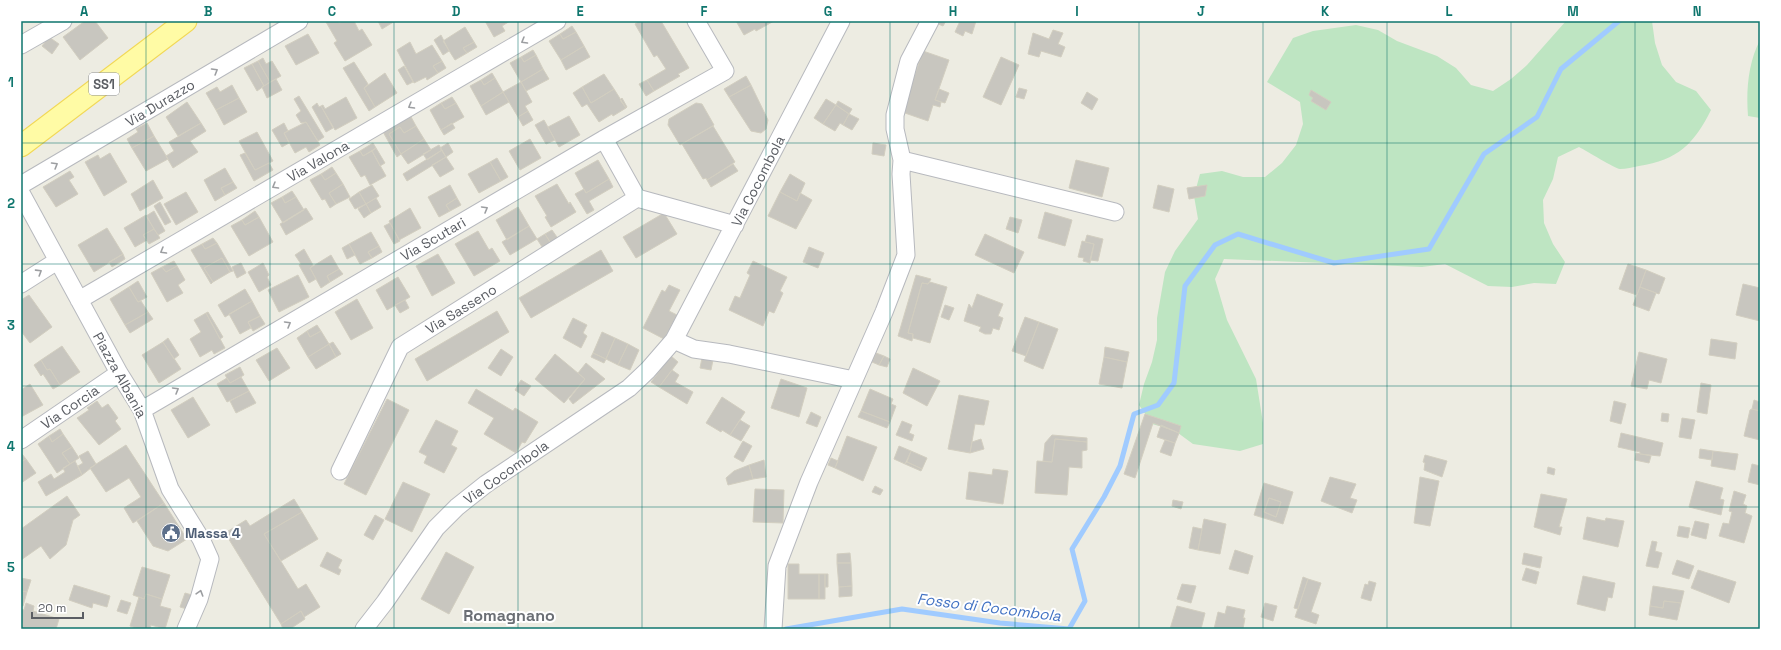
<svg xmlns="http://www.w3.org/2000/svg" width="1781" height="650" viewBox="0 0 1781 650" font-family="'Space Grotesk',sans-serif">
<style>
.green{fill:#bee5c2}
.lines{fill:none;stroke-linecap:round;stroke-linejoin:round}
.stream{stroke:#a0cbff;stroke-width:5}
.building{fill:#c8c6bf;stroke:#d2cec0;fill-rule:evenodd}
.minor-casing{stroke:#b7b9be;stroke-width:19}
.major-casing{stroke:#f2d856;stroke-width:23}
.minor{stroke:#fff;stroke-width:17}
.major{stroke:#fffba5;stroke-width:21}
.oneway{stroke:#9c9ea1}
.grid{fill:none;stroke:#0f766e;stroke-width:1;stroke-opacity:0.55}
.labels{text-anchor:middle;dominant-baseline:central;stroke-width:4;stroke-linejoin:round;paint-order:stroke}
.shield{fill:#fff;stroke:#8c8e92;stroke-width:1}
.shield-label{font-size:13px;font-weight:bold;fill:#5a5d63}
.street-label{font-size:14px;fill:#5a5d63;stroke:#fff}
.service-label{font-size:14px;font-weight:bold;fill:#4e5e75;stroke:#fff;text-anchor:start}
.water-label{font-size:15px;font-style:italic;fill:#4272c3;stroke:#fff}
.quarter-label{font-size:16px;font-weight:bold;fill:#6b6f75;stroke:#fff}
.neatline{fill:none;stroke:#0f766e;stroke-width:1.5}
.grid-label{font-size:13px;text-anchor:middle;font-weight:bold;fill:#0f766e}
</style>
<rect width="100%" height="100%" fill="#edece2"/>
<path class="green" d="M1566 21H1652L1655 43 1662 65 1676 82 1696 91 1711 110C1694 144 1678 160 1639 166 1633 167 1626 169 1620 169 1614 168 1587 151 1579 147L1558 157 1553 179 1543 200 1544 223 1553 244 1565 262 1556 284 1534 283 1512 287 1488 286 1445 264 1422 267 1224 259 1215 279 1227 320 1256 379 1263 423V444L1240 451 1193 444 1174 430 1152 424 1139 405 1144 384 1152 362 1157 340V318L1165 272 1175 251 1198 219 1194 196 1200 174 1222 171 1243 177H1265L1282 163 1296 145 1303 124 1300 102 1267 82 1293 38 1313 31 1356 25 1378 30 1397 41 1437 56 1456 68 1471 85 1493 91 1511 79 1527 65Z
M1760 40V118L1748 116C1746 91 1748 63 1760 40Z"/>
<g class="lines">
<path class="stream" d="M786 629 902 609 1000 623 1069 629 1085 601 1072 549 1104 497 1120 466 1134 414 1158 405 1174 383 1185 286 1215 245 1238 234 1334 263 1429 249 1484 154 1537 117 1561 69 1619 21"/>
</g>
<path class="building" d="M85 21H95L108 38 80 60 63 37Z
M327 21H338L339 23 343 21H354L359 31 362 29 372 45 345 61 334 43 337 41 326 22Z
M378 21H395L382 29Z
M485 21H510L502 26 505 31 494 37Z
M638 21H661L689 68 678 74 680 76 654 91 647 80 666 69 657 55 654 57 635 24 638 22Z
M736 21H774L756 31 755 29 744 35Z
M937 21H946L943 26 936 23Z
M960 21H976L972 34 965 31 963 36 955 32Z
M572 26 576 32 563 39 560 34Z
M465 27 474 42 463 48 467 53 455 60 443 41Z
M1053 30 1063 33 1058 44 1065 47 1061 57 1041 51 1039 57 1028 54 1033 33 1049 39Z
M576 32 584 46 561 60 549 41 560 34 563 39Z
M308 34 319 53 296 65 285 46Z
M441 35 449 51 443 55 434 40Z
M49 37 59 44 52 54 42 46Z
M410 42 416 54 432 45 442 61 433 66 438 73 427 80 426 77 414 83 397 50Z
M474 42 477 47 467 53 463 48Z
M584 46 590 57 566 70 561 60Z
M533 50 536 55 524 62 521 57Z
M923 51 949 60 935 100 941 102 940 107 933 105 928 121 902 112Z
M536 55 543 69 521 82 510 63 521 57 524 62Z
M1001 57 1019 65 1001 105 983 97Z
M263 58 266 64 272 61 281 76 270 82 258 61Z
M258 61 270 82 264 86 252 64Z
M442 61 446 68 438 73 433 66Z
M354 62 368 84 364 88 375 107 369 111 343 68Z
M252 64 264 86 257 91 244 68Z
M404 66 413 82 407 85 398 70Z
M543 69 549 79 526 91 521 82Z
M385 73 397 93 375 107 364 88Z
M492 73 495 78 484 85 481 80Z
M604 74 614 89 591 103 582 87Z
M746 76 751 85 729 97 724 89Z
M495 78 503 92 481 106 470 86 481 80 484 85Z
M276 79 282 90 267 98 262 87Z
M647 80 654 91 646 96 639 84Z
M521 82 532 102 525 106 528 111 518 117 503 92Z
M232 85 239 98 216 110 206 93 217 87 220 92Z
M751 85 768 120 766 129 761 133 751 131 729 97Z
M582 87 591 103 614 89 626 108 613 116 612 114 599 122 587 104 582 107 573 93Z
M1019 88 1027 90 1024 99 1016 97Z
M939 89 949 93 945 103 935 100Z
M1311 90 1331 102 1326 110 1311 101 1313 98 1309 95Z
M503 92 509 102 486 115 481 106Z
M1087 92 1098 99 1092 110 1081 103Z
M299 96 324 137 318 141 306 122 301 123 296 115 301 111 294 99Z
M346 97 357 118 335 130 321 106 323 105 325 109Z
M452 97 456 103 445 109 441 103Z
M239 98 247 112 224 125 216 110Z
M622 98 627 107 626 108 620 100Z
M826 99 836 105 823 124 814 118Z
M838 101 852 109 849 114 836 105Z
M187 102 201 123 178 136 166 117Z
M317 103 319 107 321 106 333 128 326 132 312 107Z
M441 103 445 109 456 103 464 117 441 130 430 110Z
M696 103 702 104 714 125 680 145 668 125 669 119Z
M836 105 849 114 843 125 840 123 835 131 823 124Z
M528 111 533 120 523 126 518 117Z
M849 114 859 119 852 130 843 125Z
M410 115 416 126 404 133 400 127 389 134 401 154 397 157 382 130Z
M569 116 580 135 559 147 548 127Z
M544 120 555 140 546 144 535 125Z
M306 122 320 145 309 152 306 147 295 153 284 133Z
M147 123 154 136 132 148 127 139 138 132 136 129Z
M201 123 206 131 190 141 198 152 173 168 166 156 174 151 169 142Z
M284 123 288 131 284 133 289 143 282 147 272 130Z
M452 123 455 128 444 135 441 130Z
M416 126 424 139 401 154 389 134 400 127 404 133Z
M713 126 735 162 707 180 706 178 703 179 682 144Z
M257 132 273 161 255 170 239 141Z
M154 136 168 159 146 171 132 148Z
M424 139 431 150 408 164 401 154Z
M530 139 541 158 520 170 509 151Z
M373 143 376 148 363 156 360 151Z
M448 143 453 152 446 157 440 148Z
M873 143 886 145 884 156 872 154Z
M439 145 442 150 427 160 423 154Z
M376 148 385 163 380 166 372 151Z
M442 150 446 157 407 181 403 174Z
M360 151 363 156 372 151 386 176 370 185 365 175 361 177 349 157Z
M110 153 127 182 104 196 85 162 98 155 100 159Z
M245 153 255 170 269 163 273 170 254 181 240 155Z
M446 157 454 169 440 177 432 165Z
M497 158 508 177 501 181 490 162Z
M598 160 609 179 586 193 575 173Z
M1076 160 1109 168 1102 197 1069 188Z
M490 162 501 181 479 193 468 174Z
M733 164 738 171 711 187 707 180Z
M332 167 336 173 325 180 321 174Z
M225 168 233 182 221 188 225 195 215 201 204 180Z
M70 171 74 177 69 180 78 194 56 207 43 187Z
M336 173 343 184 329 193 336 204 330 208 325 199 322 200 310 180 321 174 325 180Z
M790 174 805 183 797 201 780 192Z
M609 179 613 187 589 201 594 210 587 214 575 194 584 189 586 193Z
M153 180 163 198 140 211 131 194Z
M233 182 237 188 225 195 221 188Z
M343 184 350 197 336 204 329 193Z
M557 184 569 204 570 202 576 212 551 227 545 217 547 216 535 196Z
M372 185 379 196 366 204 359 192Z
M450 185 457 198 446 205 450 211 439 217 428 197Z
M1158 185 1174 189 1169 212 1153 208Z
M1207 185 1205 196 1189 199 1187 188Z
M292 191 296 197 285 203 282 197Z
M186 192 198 212 176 225 164 204Z
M359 192 366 204 355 209 349 199Z
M780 192 797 201 800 193 812 200 796 229 768 216Z
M282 197 285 203 296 197 304 210 283 223 271 203Z
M376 198 381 207 371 213 366 204Z
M457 198 461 205 450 211 446 205Z
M160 202 171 222 165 225 154 206Z
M366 204 371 213 364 218 358 209Z
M518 207 529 226 507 240 496 220Z
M306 208 313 219 286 235 280 224Z
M410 208 421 228 399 240 389 221Z
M154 211 165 231 158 235 146 216Z
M255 211 259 217 245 225 242 220Z
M1045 212 1072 220 1065 246 1038 238Z
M664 213 677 234 636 258 623 237Z
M146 215 154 229 143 235 147 240 135 247 124 228Z
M259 217 273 242 249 256 231 226 242 220 245 225Z
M1010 217 1022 220 1018 233 1006 229Z
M390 223 400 241 394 244 384 226Z
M529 226 537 239 510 255 502 242Z
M107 228 123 254 94 272 78 245Z
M154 229 160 238 149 244 143 235Z
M552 230 559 240 552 245 545 234Z
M478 231 489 250 492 248 500 261 474 276 455 244Z
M371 232 379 246 368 252 372 258 360 264 349 244Z
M545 234 552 245 544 250 537 239Z
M985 234 1024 252 1014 273 975 255Z
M1087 235 1103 239 1098 261 1090 260 1094 244 1085 242Z
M213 238 217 243 205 249 202 244Z
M1082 241 1094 244 1090 263 1083 261 1084 258 1078 257Z
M217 243 233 271 230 272 222 258 204 268 213 282 211 284 191 250 202 244 205 249Z
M349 244 355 255 347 259 342 248Z
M379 246 382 252 372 258 368 252Z
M809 247 824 253 818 268 803 262Z
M304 249 313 265 310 268 316 279 309 283 299 265 301 264 295 255Z
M601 250 613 271 531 318 519 298Z
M123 254 125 259 112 267 109 262Z
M438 254 455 283 432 296 416 266Z
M331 255 339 269 327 276 330 282 321 288 310 268Z
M222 258 230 272 213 282 204 268Z
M174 261 177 266 166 272 162 267Z
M753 261 787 277 780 291 783 293 774 313 769 311 763 326 729 310 735 296 740 298 750 275 747 273Z
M241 263 246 273 237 278 232 267Z
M263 263 269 275 267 277 271 285 259 292 248 272Z
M1628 264 1646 270 1637 295 1619 289Z
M177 266 185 280 178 285 183 293 167 302 151 273 162 267 166 272Z
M339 269 343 274 330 282 327 276Z
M1646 270 1665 278 1659 294 1640 287Z
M298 275 309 297 279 312 268 290Z
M916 275 931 279 928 284 922 283 908 333 913 334 912 341 898 336Z
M398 277 410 297 387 310 376 290Z
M138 281 147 297 138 302 129 287Z
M930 282 947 287 930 343 913 338V334L908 333 922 283 928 284Z
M1743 284 1760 288V321L1736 315Z
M669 285 680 290 669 311 677 315 664 339 643 328 662 290 665 292Z
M129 287 138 302 141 301 148 312 125 325 110 299Z
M1640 287 1656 293 1649 311 1633 305Z
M245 289 252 301 225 317 218 305Z
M977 294 1003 304 998 316 1003 318 999 330 993 328 991 334H985L979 331 981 327 964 321 969 304 972 308Z
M29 295 52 327 30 343 21 331V300Z
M357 299 373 328 351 340 335 312Z
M405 300 409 308 400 313 395 305Z
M252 301 260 316 248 322 251 328 240 334 229 314Z
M945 305 954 308 949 320 941 317Z
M497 311 509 332 427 381 415 359Z
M148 312 153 319 130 333 125 325Z
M208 312 223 337 220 339 206 313Z
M206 313 225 348 214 354 212 350 200 357 190 339 201 332 194 320Z
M260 316 265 324 253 331 248 322Z
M1025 317 1039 322 1026 356 1012 351Z
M573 318 587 325 583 333 587 336 581 348 563 338Z
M1039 322 1058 329 1043 369 1024 361Z
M317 325 321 331 310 337 307 331Z
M307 331 310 337 321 331 329 344 308 357 297 338Z
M602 332 615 338 606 359 593 353Z
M168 338 179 355 174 359 163 342Z
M615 338 628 344 618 365 606 359Z
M1711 339 1737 343 1735 359 1709 355Z
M163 342 181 369 159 383 142 355Z
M333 342 341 354 336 357 329 344Z
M329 344 336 357 316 369 308 357Z
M628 344 639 350 630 370 618 365Z
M62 346 80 372 60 385 50 369 47 370 41 360Z
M1105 347 1129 352 1127 362 1104 357Z
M277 348 290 368 269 381 256 360Z
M501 349 513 357 501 376 488 368Z
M1639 352 1667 359 1661 383 1649 380 1647 389 1631 386Z
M593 353 606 359 604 363 591 357Z
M876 353 884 356 879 365 872 362Z
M555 354 585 379 564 403 535 379Z
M671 356 678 362 659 387 651 382Z
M884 356 890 359 887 367 879 365Z
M1104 357 1127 362 1122 388 1099 384Z
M702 358 713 360 711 370 700 368Z
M41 360 47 370 50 369 60 385 53 389 43 374 41 376 34 365Z
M586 363 605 379 573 404 569 399 585 379 578 373Z
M240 367 244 375 230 383 225 375Z
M913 368 940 381 927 406 903 393Z
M672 370 679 375 675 382 693 392 687 404 659 387Z
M241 377 249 391 227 402 217 384 227 378 230 383Z
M781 379 807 388 799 417 771 408Z
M521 380 531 386 524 396 515 390Z
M1701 383 1711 385 1707 414 1697 412Z
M30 384 43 405 21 417V390Z
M476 389 513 411 515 408 538 422 525 443 522 442 516 453 484 434 494 418 468 403Z
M870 389 893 399 891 404 896 406 890 422 861 411Z
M249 391 256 403 236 413 230 401Z
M959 395 989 401 984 425 975 424 970 453 948 449Z
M193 397 210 425 188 438 171 410Z
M722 397 745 412 730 435 722 430 721 432 706 423Z
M387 399 409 410 366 495 344 484Z
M1754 400 1760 402V411L1752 409Z
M97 401 102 408 108 404 118 418 115 421 121 429 99 445 77 418 89 410 87 408Z
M1614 401 1626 404 1621 424 1610 421Z
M1752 409 1760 411V440L1744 436 1750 410Z
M861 411 890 422 887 428 858 417Z
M811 412 821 417 817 427 806 423Z
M1662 413 1669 414 1668 422 1661 421Z
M1145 414 1181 426 1179 433 1153 423 1135 478 1124 474Z
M1682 418 1695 420 1691 439 1679 437Z
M436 420 458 431 451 445 457 448 444 473 424 463 427 456 419 452Z
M740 420 750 426 741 441 730 435Z
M902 421 912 425 909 433 914 435 912 441 896 435Z
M1161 425 1179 433 1175 443 1157 437Z
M60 429 63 434 52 442 49 436Z
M1621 433 1663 443 1660 456 1640 454V452L1618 447Z
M63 434 72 447 62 453 70 464 57 473 38 444 49 436 52 442Z
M1052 435 1087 438V442L1055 439 1052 462 1043 461 1045 443Z
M847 436 877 447 863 481 835 468Z
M981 439 984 449 970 453 972 442Z
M1055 439 1087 442V450L1082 451V468L1069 467 1067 495 1035 493 1037 461 1052 462Z
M1165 440 1175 443 1171 456 1160 452Z
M743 441 752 446 743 462 734 457Z
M126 445 164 503 133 523 124 508 141 497 129 478 106 492 90 468Z
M899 446 911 451 905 464 894 459Z
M72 447 79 458 70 464 62 453Z
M1700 449 1713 451 1712 460 1699 458Z
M88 451 96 464 82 475 78 466 83 463 79 456Z
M911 451 927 458 922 469 907 462Z
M1713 451 1738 454 1735 470 1711 466Z
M1636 453 1651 456 1649 463 1635 460Z
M21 454H22L26 459 21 462Z
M1425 455 1447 461 1442 477 1424 470 1425 463 1423 462Z
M831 458 838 461 835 468 828 465Z
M26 459 36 473 21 483V462Z
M764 460 766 477 753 479 749 465Z
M75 461 82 475 46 496 38 482 51 474 54 479 65 472 63 468Z
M907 462 922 469 921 471 905 464Z
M1752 464 1760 466V485L1748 482Z
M749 465 753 479 728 485 726 478 734 471Z
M1548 467 1555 469 1554 475 1547 473Z
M993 469 1008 471 1003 504 966 499 969 472 992 475Z
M1330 477 1356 484 1350 498 1357 500 1352 513 1321 501Z
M1420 477 1439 481 1430 526 1414 523Z
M1696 481 1723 488 1720 499 1724 500 1721 515 1689 507Z
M403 482 430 494 412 532 385 519Z
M1264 483 1293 492 1283 524 1254 515ZM1269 498 1281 502 1276 517 1264 512Z
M875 486 883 490 880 495 872 492Z
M755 489 784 490 783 523 753 522Z
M1734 491 1746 495 1743 504 1747 506 1745 513 1752 516 1744 543 1719 536 1723 523 1729 524 1732 512 1729 511Z
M1541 494 1567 499 1559 527H1562L1560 535 1534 527Z
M67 496 80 515 73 520 66 545 50 559 41 546 21 560V529Z
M1269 498 1281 502 1276 517 1264 512Z
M294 499 302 512 264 534 298 589 306 584 320 607 304 617 301 611 281 624 225 533 246 520 250 526Z
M1173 500 1183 502 1181 509 1172 506Z
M164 503 187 539 168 551 153 546 137 521Z
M302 512 318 539 281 561 264 534Z
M375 515 384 520 373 540 364 535Z
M1587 517 1605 521 1606 518 1624 521 1618 547 1583 539Z
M1204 519 1226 524 1220 554 1198 550Z
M1695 521 1709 524 1706 539 1691 535Z
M1679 526 1690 528 1688 538 1677 536Z
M1193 527 1202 529 1198 550 1189 548Z
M1652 541 1657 542 1655 551 1662 553 1658 568 1646 566Z
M1235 550 1253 556 1248 574 1229 569Z
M327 552 342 560 338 568 341 570 339 575 320 566Z
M446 552 474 567 449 614 421 599Z
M850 553 851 563H837V554Z
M1524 553 1542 557 1540 568 1522 564Z
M1677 560 1694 566 1689 579 1672 574Z
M837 563H851L852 586 839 587Z
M788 564H799V574H819V599H788Z
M142 567 170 575 162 599 146 594 144 599 133 595Z
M1526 568 1539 572 1536 584 1522 580Z
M1698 570 1736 582 1729 603 1691 588Z
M819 574H825V599H819Z
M825 574H828V587H825Z
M1583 576 1615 583 1612 598 1608 597 1605 611 1577 604Z
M1303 577 1308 579 1298 609 1294 608Z
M21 578 31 580 27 592 21 591Z
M1308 579 1321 583 1311 612 1319 615 1316 624 1295 617Z
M1369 581 1376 583 1371 601 1361 598 1365 584 1368 585Z
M1182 584 1196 586 1191 603 1177 599Z
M74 585 110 596 107 607 93 603 92 608 69 600Z
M852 586V596L839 597V587Z
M1653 586 1684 591 1681 603 1664 601 1663 608 1650 606Z
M21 591 27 592 23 606H21Z
M185 593 192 595 187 609 180 607Z
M146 594 162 599 160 606 171 609 165 629 151 625 150 629H139L130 626 139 597 144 599Z
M121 600 131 603 127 614 117 611Z
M1664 601 1681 603 1677 620 1649 615 1650 606 1663 608Z
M26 603 34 606 33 611 59 619 56 629H21L23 624 21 623V609L24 610Z
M1265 603 1277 606 1273 621 1261 617Z
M1177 606 1205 613 1201 629H1170Z
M1227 606 1245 610 1243 618H1245L1243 629H1214L1218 612 1225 614Z
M301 611 305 619 290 629H283L281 624Z"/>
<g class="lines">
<g class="minor-casing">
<path id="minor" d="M21 45 63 21
M604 139 637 198 735 225
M902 160 1115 212
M21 185 299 21
M21 193 119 373 142 410 170 489 201 539 210 559 199 599 186 629
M21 284 57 261
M79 300 557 21
M674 340 694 349 729 354 854 380
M142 410 604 139 725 71 696 21
M21 440 119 373
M340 471 400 347 637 198
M364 629 385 602 436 528 457 507 486 484 629 388 648 370 674 340 841 21
M773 629 777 566 809 482 884 312 906 255 901 174 902 160 895 129V115L909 61 930 21"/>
</g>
<g class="major-casing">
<path id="major" d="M21 146 186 21"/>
</g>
<use href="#minor" class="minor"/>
<use href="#major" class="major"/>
</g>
<defs><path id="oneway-chevron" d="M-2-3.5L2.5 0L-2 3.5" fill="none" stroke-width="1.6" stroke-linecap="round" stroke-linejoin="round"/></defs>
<g class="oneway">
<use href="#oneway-chevron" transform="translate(524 41) rotate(150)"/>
<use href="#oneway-chevron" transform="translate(215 71) rotate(-31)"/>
<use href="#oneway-chevron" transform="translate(411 106) rotate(150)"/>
<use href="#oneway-chevron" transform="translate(55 165) rotate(-31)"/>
<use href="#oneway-chevron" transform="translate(275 186) rotate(150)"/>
<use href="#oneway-chevron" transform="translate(485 209) rotate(-30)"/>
<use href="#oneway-chevron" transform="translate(163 251) rotate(150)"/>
<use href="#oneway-chevron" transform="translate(39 272) rotate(-32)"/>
<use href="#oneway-chevron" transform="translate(288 324) rotate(-30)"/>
<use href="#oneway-chevron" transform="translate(176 390) rotate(-30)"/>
<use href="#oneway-chevron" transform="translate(200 593) rotate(-73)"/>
</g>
<path class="grid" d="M146 21V629M270 21V629M394 21V629M518 21V629M642 21V629M766 21V629M890 21V629M1015 21V629M1139 21V629M1263 21V629M1387 21V629M1511 21V629M1635 21V629M21 143H1760M21 264H1760M21 386H1760M21 507H1760"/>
<defs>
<g id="civic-disc" transform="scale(1)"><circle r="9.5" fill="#5c6f8a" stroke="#fff"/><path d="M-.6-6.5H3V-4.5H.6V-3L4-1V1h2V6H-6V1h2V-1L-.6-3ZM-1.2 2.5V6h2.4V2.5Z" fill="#fff"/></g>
</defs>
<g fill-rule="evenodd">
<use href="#civic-disc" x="171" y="533"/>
</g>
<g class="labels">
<rect class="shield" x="89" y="73" width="30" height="22" rx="3"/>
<g class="shield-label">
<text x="104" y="84">SS1</text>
</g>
<g class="street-label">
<text transform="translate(160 103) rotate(-31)">Via Durazzo</text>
<text transform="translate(318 161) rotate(-30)">Via Valona</text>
<text transform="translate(758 181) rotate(-63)">Via Cocombola</text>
<text transform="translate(433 239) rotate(-30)">Via Scutari</text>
<text transform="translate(461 309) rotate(-32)">Via Sasseno</text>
<text transform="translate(120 375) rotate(61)">Piazza Albania</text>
<text transform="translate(70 407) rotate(-34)">Via Corcia</text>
<text transform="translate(506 472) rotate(-35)">Via Cocombola</text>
</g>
<g class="service-label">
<text x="185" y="533">Massa 4</text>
</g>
<g class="water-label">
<text transform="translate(989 607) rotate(7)">Fosso di Cocombola</text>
</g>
<g class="quarter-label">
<text x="509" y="615">Romagnano</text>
</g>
</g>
<rect width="1781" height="650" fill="none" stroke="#ffffff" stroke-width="44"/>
<path d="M32 612v6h51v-6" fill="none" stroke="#5a5d63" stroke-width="2"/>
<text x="38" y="612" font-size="12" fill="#5a5d63" stroke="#ffffff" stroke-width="3" paint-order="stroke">20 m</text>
<rect x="22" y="22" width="1737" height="606" class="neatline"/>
<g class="grid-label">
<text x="84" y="16">A</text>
<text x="208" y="16">B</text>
<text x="332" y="16">C</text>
<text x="456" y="16">D</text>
<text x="580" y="16">E</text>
<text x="704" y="16">F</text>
<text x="828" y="16">G</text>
<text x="953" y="16">H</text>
<text x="1077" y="16">I</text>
<text x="1201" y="16">J</text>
<text x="1325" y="16">K</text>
<text x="1449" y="16">L</text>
<text x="1573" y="16">M</text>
<text x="1697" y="16">N</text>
<text x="11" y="87">1</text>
<text x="11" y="208">2</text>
<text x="11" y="330">3</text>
<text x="11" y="451">4</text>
<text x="11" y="572">5</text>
</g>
</svg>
